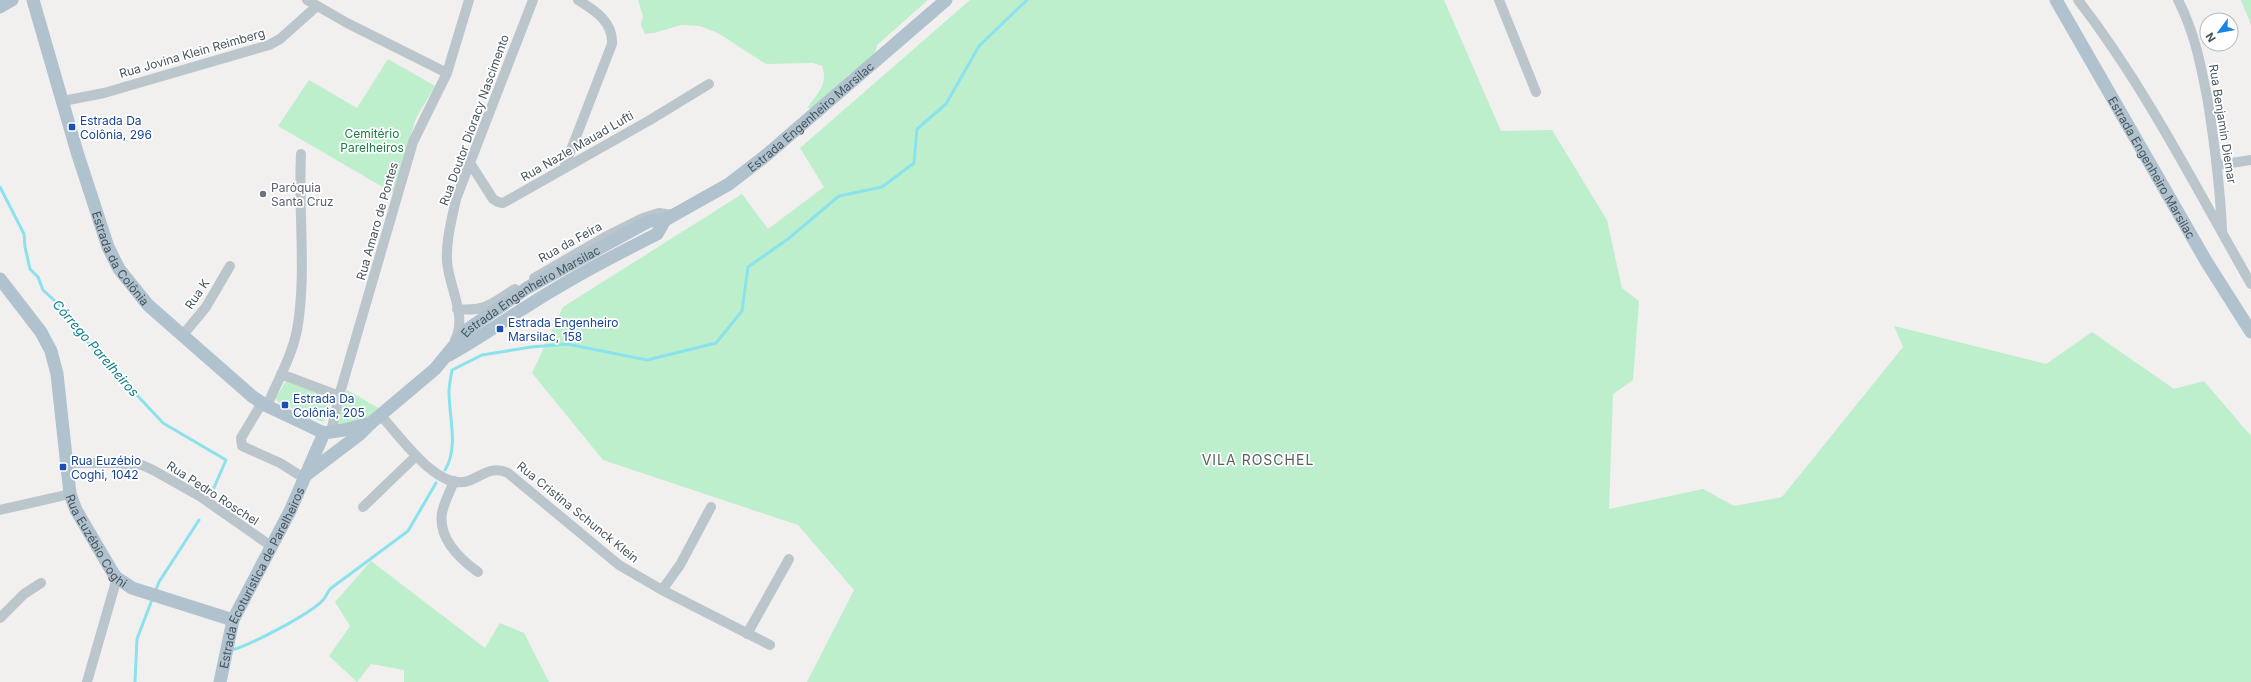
<svg xmlns="http://www.w3.org/2000/svg" width="2251" height="682" viewBox="0 0 2251 682" font-family="Inter,sans-serif">
<style>
.green{fill:#bdefcc}
.lines{fill:none;stroke-linecap:round;stroke-linejoin:round}
.stream{stroke:#8ae2ed;stroke-width:3}
.minor{stroke:#bbc5cc;stroke-width:10}
.major{stroke:#afc2ce;stroke-width:13}
.transit-dot{fill:#1a4fb4;stroke:#fff;stroke-width:1.5}
.worship-dot{fill:#6b7280;stroke:#fff;stroke-width:1.5}
.labels{text-anchor:middle;dominant-baseline:central;stroke-width:3.5;stroke-linejoin:round;paint-order:stroke}
.street-label{font-size:12px;fill:#47555d;stroke:#fff}
.transit-label{font-size:12px;fill:#164399;stroke:#fff;text-anchor:start}
.park-label{font-size:12px;fill:#167f40;stroke:#fff}
.worship-label{font-size:12px;fill:#5b616d;stroke:#fff;text-anchor:start}
.water-label{font-size:13px;font-style:italic;fill:#0c7f8c;stroke:#fff}
.quarter-label{font-size:14px;letter-spacing:1px;fill:#5c6064;stroke:#fff}
</style>
<rect width="100%" height="100%" fill="#f2efef"/>
<path class="green" d="M638 0H928L877 45C874 61 861 68 848 75L846 86 816 108H807C817 94 829 84 822 66L813 63 766 64 718 33 700 26 681 25 654 33 645 34 641 25 643 16Z
M970 0H1444L1501 131 1552 130 1607 220 1622 288 1639 301 1633 380 1613 394 1609 509 1703 489 1734 506 1782 497 1903 347 1894 326 2046 364 2092 332 2174 389 2204 381 2251 436V682H807L854 590 798 525 603 460 532 373 563 307 742 194 768 229 824 187 800 148Z
M2241 0H2251V25Z
M388 59 435 86 416 118 393 193 278 126 309 80 357 108Z
M286 381 331 398 324 421H320L278 402 276 398Z
M347 390 382 410 345 429 334 424Z
M371 561 485 648 500 623 524 633 549 682H404V670L371 664 357 682 329 656 350 626 335 602Z"/>
<g class="lines">
<path class="stream" d="M0 187 24 234 25 247 30 269 38 277 43 290 66 311 82 336 163 423 226 460 209 499
M445 470C459 447 449 418 449 392 449 385 451 377 452 370L482 355 531 347 567 344 647 360 716 343 742 311 748 267 788 239 839 196 882 187 914 163 917 129 946 104 979 46 1027 0
M155 592 159 582 199 520
M232 650C252 644 311 614 324 599 326 596 328 592 330 589L408 531 436 483
M135 682 137 639 153 597"/>
<path class="minor" d="M307 0 347 23 447 73
M1499 0 1536 92
M2078 0C2146 88 2196 188 2251 284
M2178 0C2195 33 2201 66 2208 102 2215 147 2220 185 2222 230
M63 101 104 93 269 45 280 39 317 6
M470 163 493 199 498 202 503 203 650 120 709 84
M2218 165 2251 160
M564 168 612 44C613 22 596 11 578 0
M534 278 605 237 643 218 659 213 673 215
M457 309C486 312 492 303 515 289
M182 336 206 307 230 266
M455 340C468 316 448 286 447 260 446 239 452 219 456 199L533 0
M281 374 339 396
M262 403 241 438 242 446 280 463 304 478
M267 406C277 382 292 356 297 330 307 275 298 210 301 154
M381 416C399 434 437 492 468 481 482 476 492 465 508 473L619 565 662 590 770 645
M331 432 339 396 413 142 447 73 469 0
M68 463H115L142 465 153 470 201 497 271 546
M454 481C450 492 444 502 442 513 438 538 460 559 478 572
M363 507 416 456
M0 510 70 494
M662 590 680 565 711 507
M0 618 24 594 41 583
M747 634 789 559
M87 682 117 578"/>
<g class="major">
<path id="s1" d="M33 0 77 152 108 247 119 269 148 305 253 397 267 406 324 433"/>
<path id="s2" d="M2056 0 2206 261 2251 332"/>
<path d="M0 7 12 0"/>
<path id="s3" d="M0 279 41 332 51 351 57 374 70 494 76 510 113 573 117 578 132 588 233 620"/>
<path id="s4" d="M449 355C485 335 519 310 555 289 588 269 623 251 657 234L665 220 729 184 764 157 946 0"/>
<path d="M324 433 344 430 371 423"/>
<path id="s5" d="M306 475 360 434 371 423 435 369 468 329 527 288 649 221 665 220"/>
<path id="s6" d="M220 682 233 620 290 511 324 433"/>
</g>
</g>
<g class="transit-dot">
<rect x="68" y="123" width="8" height="8" rx="2"/>
<rect x="496" y="325" width="8" height="8" rx="2"/>
<rect x="281" y="401" width="8" height="8" rx="2"/>
<rect x="59" y="463" width="8" height="8" rx="2"/>
</g>
<circle class="worship-dot" cx="263" cy="194" r="4"/>
<g class="labels">
<g class="street-label">
<text transform="translate(192 53) rotate(-16)">Rua Jovina Klein Reimberg</text>
<text stroke="none"><textPath href="#s4" startOffset="436">Estrada Engenheiro Marsilac</textPath></text>
<text transform="translate(474 120) rotate(-70)">Rua Doutor Dioracy Nascimento</text>
<text transform="translate(2223 124) rotate(81)">Rua Benjamin Diemar</text>
<text transform="translate(577 146) rotate(-30)">Rua Nazle Mauad Lufti</text>
<text stroke="none"><textPath href="#s2" startOffset="193">Estrada Engenheiro Marsilac</textPath></text>
<text transform="translate(377 221) rotate(-74)">Rua Amaro de Pontes</text>
<text transform="translate(570 242) rotate(-29)">Rua da Feira</text>
<text stroke="none"><textPath href="#s1" startOffset="274">Estrada da Colônia</textPath></text>
<text stroke="none"><textPath href="#s5" startOffset="292">Estrada Engenheiro Marsilac</textPath></text>
<text transform="translate(197 294) rotate(-56)">Rua K</text>
<text transform="translate(213 493) rotate(33)">Rua Pedro Roschel</text>
<text transform="translate(578 512) rotate(39)">Rua Cristina Schunck Klein</text>
<text stroke="none"><textPath href="#s3" startOffset="287">Rua Euzébio Coghi</textPath></text>
<text stroke="none"><textPath href="#s6" startOffset="113">Estrada Ecoturistica de Parelheiros</textPath></text>
</g>
<g class="transit-label">
<text x="80" y="120">Estrada Da<tspan x="80" dy="14">Colônia, 296</tspan></text>
<text x="508" y="322">Estrada Engenheiro<tspan x="508" dy="14">Marsilac, 158</tspan></text>
<text x="293" y="398">Estrada Da<tspan x="293" dy="14">Colônia, 205</tspan></text>
<text x="71" y="460">Rua Euzébio<tspan x="71" dy="14">Coghi, 1042</tspan></text>
</g>
<g class="park-label">
<text x="372" y="133">Cemitério<tspan x="372" dy="14">Parelheiros</tspan></text>
</g>
<g class="worship-label">
<text x="271" y="187">Paróquia<tspan x="271" dy="14">Santa Cruz</tspan></text>
</g>
<g class="water-label">
<text transform="translate(96 348) rotate(49)">Córrego Parelheiros</text>
</g>
<g class="quarter-label">
<text x="1258" y="459">VILA ROSCHEL</text>
</g>
</g>
<g transform="translate(2219 32) rotate(238)"><circle r="19" fill="#ffffff" stroke="#b5bbbe"/>
<path d="M0-3L7 15L0 10L-7 15Z" fill="#1885e3"/>
<text y="-6" font-size="11" font-weight="bold" text-anchor="middle" fill="#47555d">N</text>
</g>
</svg>
